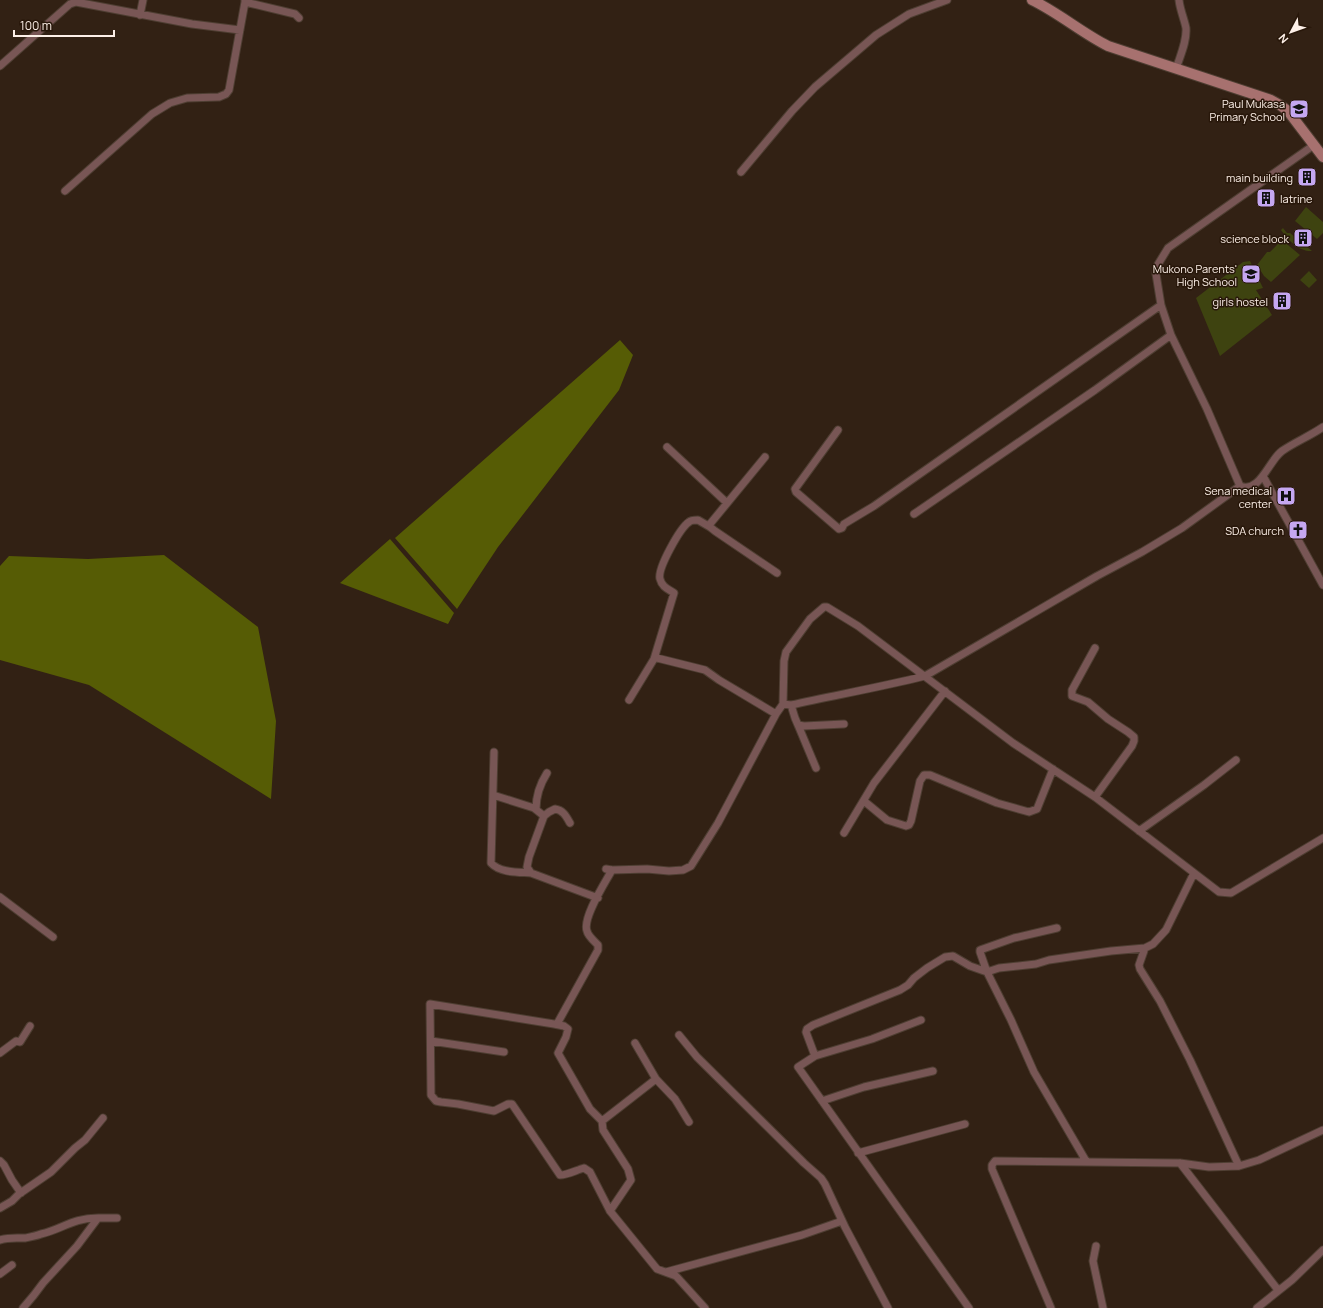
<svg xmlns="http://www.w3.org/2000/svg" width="1323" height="1308" viewBox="0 0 1323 1308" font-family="Manrope,sans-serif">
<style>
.green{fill:#3e4310}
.forest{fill:#565c05}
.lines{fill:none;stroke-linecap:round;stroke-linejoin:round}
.street-casing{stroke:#4e3e32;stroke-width:9}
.secondary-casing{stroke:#4e3e32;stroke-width:12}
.street{stroke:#785655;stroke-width:7}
.secondary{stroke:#a7716f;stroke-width:10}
.labels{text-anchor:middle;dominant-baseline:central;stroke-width:3;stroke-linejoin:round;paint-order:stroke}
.poi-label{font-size:11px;fill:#fdf0e8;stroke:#28170a;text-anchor:end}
</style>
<rect width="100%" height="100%" fill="#322114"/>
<path class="green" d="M1306 207 1323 222V233L1317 239 1295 221Z
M1283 228 1287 233H1290L1312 251C1298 252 1288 239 1281 230Z
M1282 240 1300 255 1271 282 1264 276 1257 265 1267 252H1270Z
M1250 261 1263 288 1256 290 1272 315 1220 356 1196 298 1243 262Z
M1309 271 1317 280 1309 288 1300 280Z"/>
<path class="forest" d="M620 340 633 355 619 390 498 547 457 609 395 538Z
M390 539 454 613 448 624 340 583Z
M164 555 258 627 276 721 271 799 89 685 0 660V566L9 556 88 559Z"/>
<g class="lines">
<g class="street-casing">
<path id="street" d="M245 0V2L295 14 299 18
M140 15 143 0
M0 66 70 4 76 2 192 24 240 30
M1176 69C1180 56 1187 42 1186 28 1184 18 1180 10 1179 0
M741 172 792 111 815 87 876 35 909 14 947 0
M65 191 152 114 170 103 187 98 219 97 226 94 229 90 245 2
M838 430 795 489 796 492 839 529 842 528 844 524 874 506 1161 305
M667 447 727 503
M765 457 710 524V527L715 531 777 573
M1263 476 1323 585
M1240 486 1207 409 1171 335 1161 305 1156 274 1157 266 1168 248 1314 145
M914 514 1095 390 1171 335
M1095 648 1072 690V696L1088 702 1108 719 1128 732 1134 737V741L1132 746 1095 797
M654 659 674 593C668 589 662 587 660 579 657 569 680 528 689 522 691 520 695 520 698 520L710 527
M629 700 654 659 657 658 705 670 719 680 776 714
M783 704 791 705C836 695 881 687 925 676L1097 576 1142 552 1182 528 1240 486C1260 494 1269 460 1282 451 1295 442 1310 436 1323 427
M791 705 795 718 798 725 804 726 844 724
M798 725 816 768
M494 752 491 863C500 873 518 872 531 873
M493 795 534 808 544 816
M864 801 887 820 906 826 909 825 911 821 920 781 924 775H930L997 803 1029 812 1037 809 1053 769
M536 809C536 796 540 784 547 773
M570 823C566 816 563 810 555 809L549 812 544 816 529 857 527 867 531 873 598 898
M1139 831 1204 785 1236 760
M844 833 874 783 945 691
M606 869 612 870 647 869 669 871 683 870 691 866 718 823 776 714 783 704 784 661 786 652 810 619 824 607H827L858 626 1013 743 1095 797 1219 892 1231 893 1323 838
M0 897 53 937
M1057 928 1014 938 980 950V952L987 972 1011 1020 1034 1072 1086 1161
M1145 948 1139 965 1140 969 1160 1001 1190 1060 1239 1166
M921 1020 872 1039 815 1056 798 1067 969 1308
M557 1024 598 950V945C594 941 588 936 587 931 582 918 605 883 612 870
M679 1035 697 1057 804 1163 821 1178 825 1184 845 1227 888 1308
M431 1041 504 1052
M0 1053 16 1041 20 1042 30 1026
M815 1056 806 1032 807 1029 813 1025 900 990 908 985 914 978 927 968 945 957 953 956 970 966 987 972 999 968 1036 964 1049 960 1111 951 1145 948 1153 944 1166 930 1194 873
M656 1079 675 1099 689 1122
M822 1101 864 1087 933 1071
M602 1121 656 1079 635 1043
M858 1153 965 1124
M0 1161 4 1165 12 1180 21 1193
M1180 1163 1278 1290
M0 1208 12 1201 19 1194 51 1172 75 1148 85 1140 103 1118
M610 1211 631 1180 628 1169 603 1130 602 1121 590 1109 558 1053 566 1037 568 1029 564 1026 554 1024 430 1004 431 1095 436 1101 441 1102 458 1104 494 1111 508 1104H512L560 1175C564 1176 577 1170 584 1168L590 1172 610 1211 657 1269 676 1276 705 1308
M0 1240C8 1237 17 1238 25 1238 30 1237 36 1236 41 1234 63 1229 72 1218 98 1218
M1096 1246 1093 1261 1103 1308
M666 1272 802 1235 842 1221
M0 1274 12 1265
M23 1308 34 1295 43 1283 77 1246 98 1218H117
M1051 1308 992 1169V1165L995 1161 1180 1163 1209 1167 1239 1166 1259 1160 1323 1130
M1257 1308 1292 1280 1323 1250"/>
</g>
<g class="secondary-casing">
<path id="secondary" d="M1032 0C1059 13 1082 33 1108 46L1271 100 1280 105 1288 111 1323 157"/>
</g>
<use href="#street" class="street"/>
<use href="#secondary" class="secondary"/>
</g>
<defs>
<g id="school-square" transform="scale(1)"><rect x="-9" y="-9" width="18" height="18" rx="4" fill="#c5a7f1" stroke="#28170a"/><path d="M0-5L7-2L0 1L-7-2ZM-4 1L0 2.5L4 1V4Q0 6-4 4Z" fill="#111"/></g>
<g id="building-square" transform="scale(1)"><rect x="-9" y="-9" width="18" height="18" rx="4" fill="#c5a7f1" stroke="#28170a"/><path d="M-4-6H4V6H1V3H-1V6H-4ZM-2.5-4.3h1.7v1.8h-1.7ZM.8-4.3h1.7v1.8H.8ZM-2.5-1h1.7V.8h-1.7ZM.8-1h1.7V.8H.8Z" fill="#111"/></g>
<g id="hospital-square" transform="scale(1)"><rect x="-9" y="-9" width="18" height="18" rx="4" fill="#c5a7f1" stroke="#28170a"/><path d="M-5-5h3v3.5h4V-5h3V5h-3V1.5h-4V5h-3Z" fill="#111"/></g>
<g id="church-square" transform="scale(1)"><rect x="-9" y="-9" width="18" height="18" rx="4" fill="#c5a7f1" stroke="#28170a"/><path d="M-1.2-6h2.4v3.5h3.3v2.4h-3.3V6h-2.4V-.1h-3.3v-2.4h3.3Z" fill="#111"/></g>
</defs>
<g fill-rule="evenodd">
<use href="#school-square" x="1299" y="109"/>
<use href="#building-square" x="1307" y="177"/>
<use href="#building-square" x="1266" y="198"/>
<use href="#building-square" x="1303" y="238"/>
<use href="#school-square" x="1251" y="274"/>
<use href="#building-square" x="1282" y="301"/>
<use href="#hospital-square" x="1286" y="496"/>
<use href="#church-square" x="1298" y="530"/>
</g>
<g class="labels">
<g class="poi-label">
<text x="1285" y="103">Paul Mukasa<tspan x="1285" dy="13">Primary School</tspan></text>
<text x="1293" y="177">main building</text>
<text x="1280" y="198" text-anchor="start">latrine</text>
<text x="1289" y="238">science block</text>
<text x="1237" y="268">Mukono Parents'<tspan x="1237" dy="13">High School</tspan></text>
<text x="1268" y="301">girls hostel</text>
<text x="1272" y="490">Sena medical<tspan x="1272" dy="13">center</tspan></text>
<text x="1284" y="530">SDA church</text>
</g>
</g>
<g transform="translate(1291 32) rotate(229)" stroke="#28170a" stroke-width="3" paint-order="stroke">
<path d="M0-3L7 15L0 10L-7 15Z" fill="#fdf0e8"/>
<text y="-6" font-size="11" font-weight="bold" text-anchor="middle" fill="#fdf0e8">N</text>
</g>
<path d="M14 30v6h100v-6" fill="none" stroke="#fdf0e8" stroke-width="2"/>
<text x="20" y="30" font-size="12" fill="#fdf0e8" stroke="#28170a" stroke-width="3" paint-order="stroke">100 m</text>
</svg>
